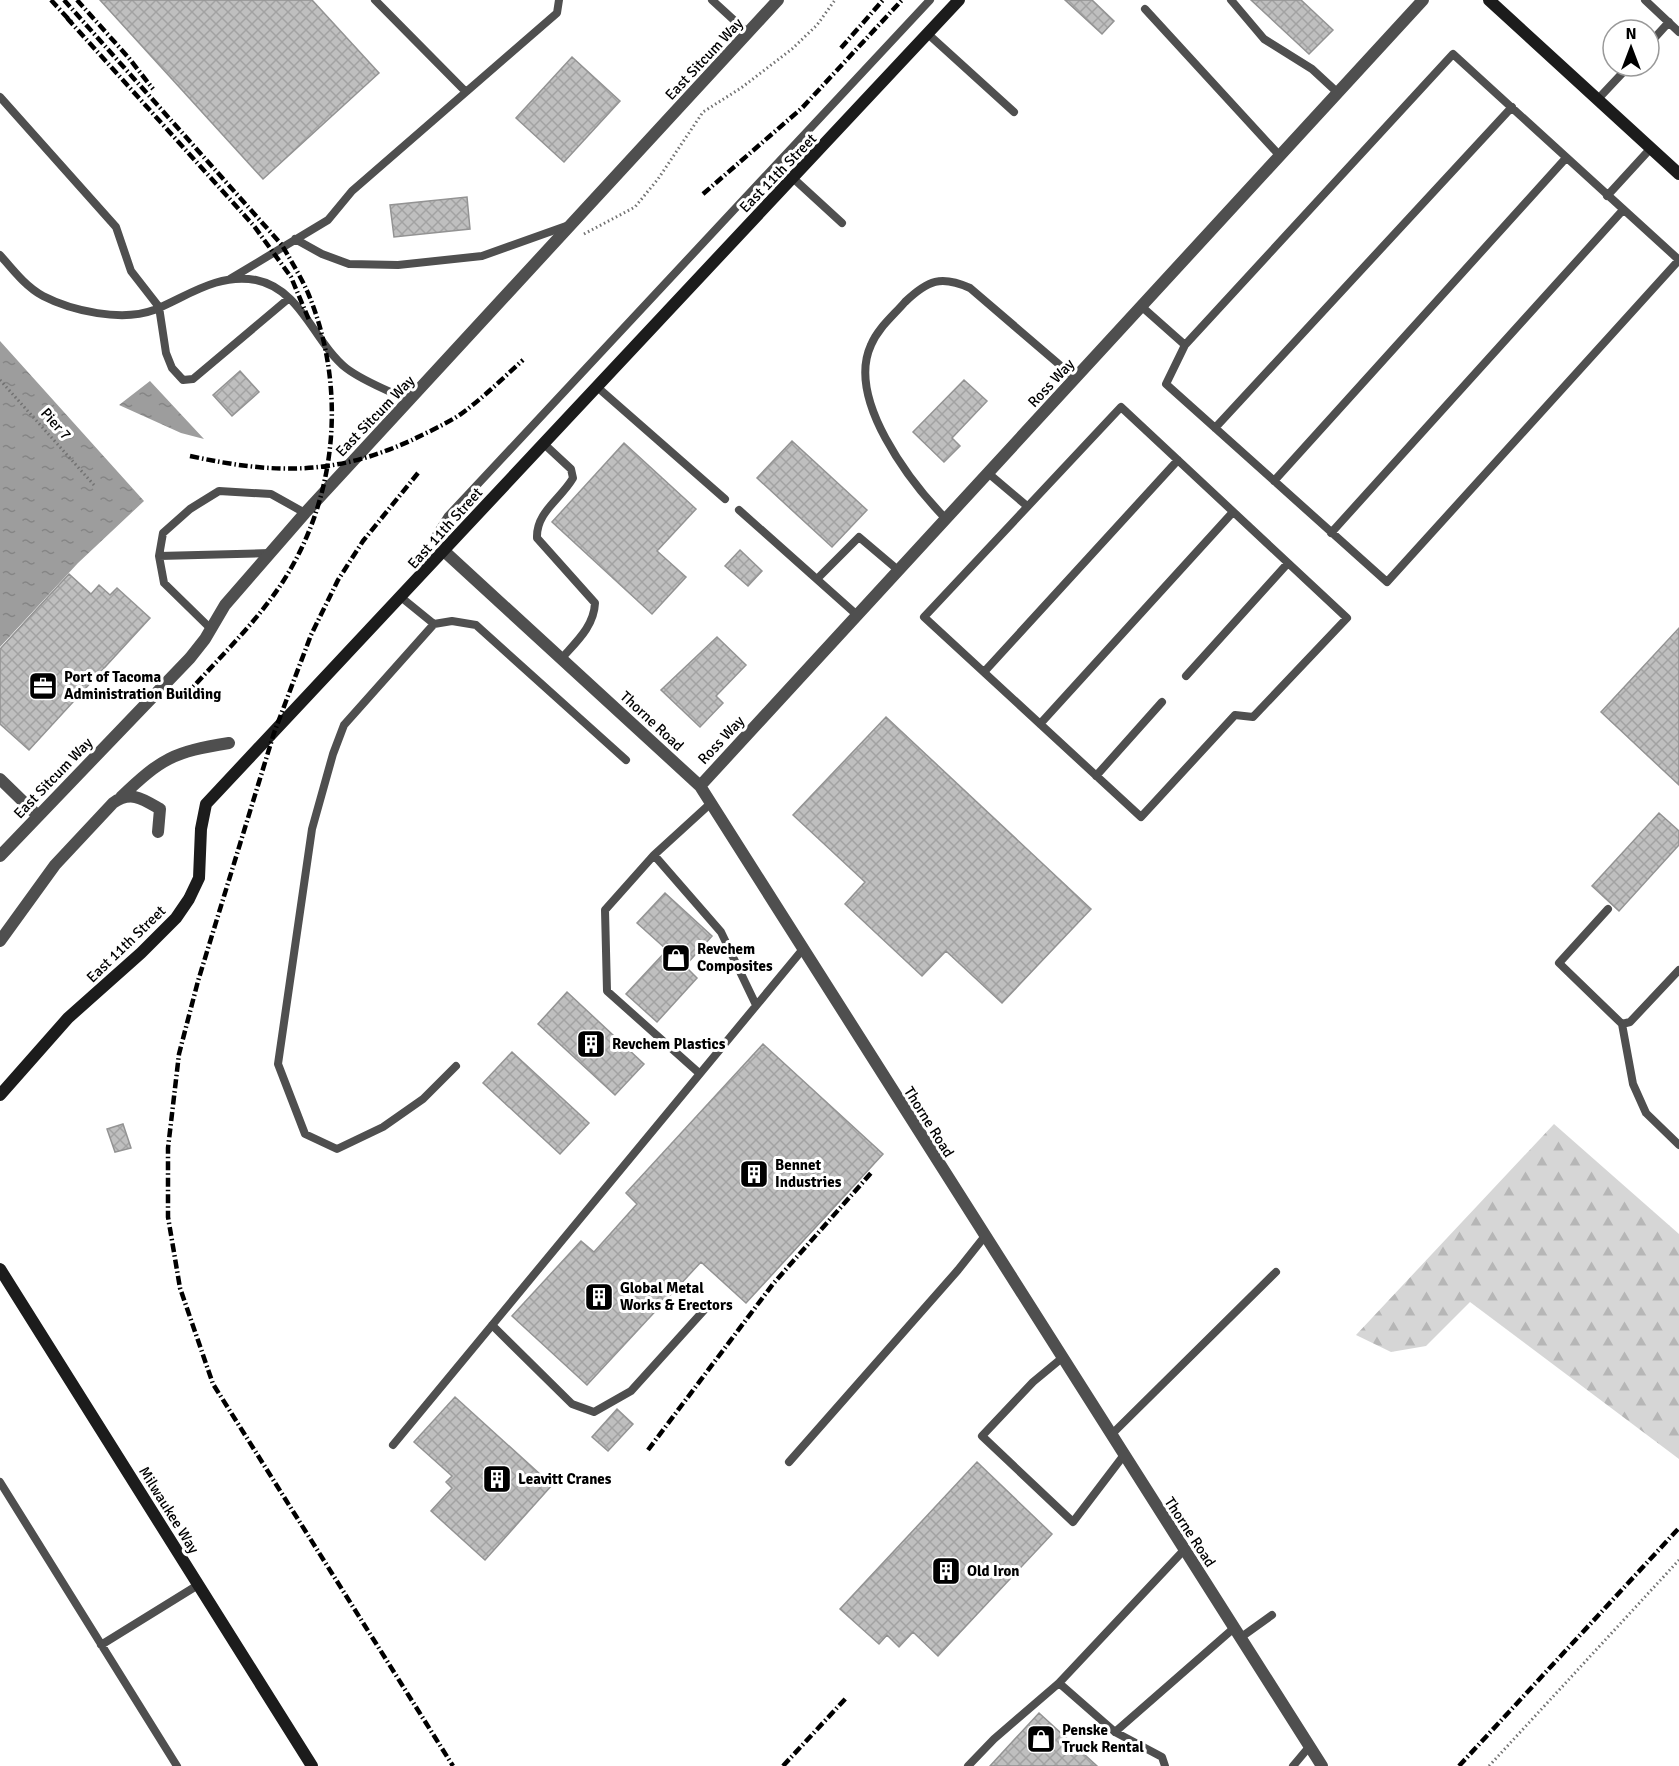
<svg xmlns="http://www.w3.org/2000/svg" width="1679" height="1766" viewBox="0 0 1679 1766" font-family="Signika,sans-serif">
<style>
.forest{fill:url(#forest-firs)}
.water{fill:url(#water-ripples)}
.building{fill:url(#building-cross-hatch);stroke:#939393;stroke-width:1.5}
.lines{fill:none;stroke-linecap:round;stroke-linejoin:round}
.path{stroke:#717171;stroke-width:3;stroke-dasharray:1.5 3;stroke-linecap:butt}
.lane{stroke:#4f4f4f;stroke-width:8}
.street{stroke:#4f4f4f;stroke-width:12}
.secondary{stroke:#1c1c1c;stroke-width:12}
.rail{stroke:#000;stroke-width:4.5;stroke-dasharray:9 3 1.5 3;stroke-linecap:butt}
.labels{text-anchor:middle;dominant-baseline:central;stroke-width:6;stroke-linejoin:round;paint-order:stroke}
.street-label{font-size:15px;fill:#000;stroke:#fff}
.poi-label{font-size:15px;font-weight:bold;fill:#000;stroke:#fff;text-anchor:start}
</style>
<defs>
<pattern id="forest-firs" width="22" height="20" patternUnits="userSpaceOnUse" patternTransform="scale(1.5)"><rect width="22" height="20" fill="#d6d6d6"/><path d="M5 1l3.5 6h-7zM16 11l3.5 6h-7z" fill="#b6b6b6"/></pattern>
<pattern id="water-ripples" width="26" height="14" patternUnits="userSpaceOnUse" patternTransform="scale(1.5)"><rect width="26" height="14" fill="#9d9d9d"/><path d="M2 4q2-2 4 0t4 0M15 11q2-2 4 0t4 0" fill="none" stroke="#858585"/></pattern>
<pattern id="building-cross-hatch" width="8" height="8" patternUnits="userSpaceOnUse" patternTransform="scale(1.5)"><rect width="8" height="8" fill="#bfbfbf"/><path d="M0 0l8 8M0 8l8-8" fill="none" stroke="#a2a2a2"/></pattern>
</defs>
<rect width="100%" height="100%" fill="#fff"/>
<path class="forest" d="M1554 1124 1679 1234V1459L1470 1302 1426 1346 1391 1352 1356 1335Z"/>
<path class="water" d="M0 341 144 501 78 563 0 647Z
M150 381 204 439 181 433 119 405Z"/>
<path class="building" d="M100 0H312L379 73 263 179Z
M1065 0H1092L1114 21 1102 34Z
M1251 0H1301L1333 30 1309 54Z
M572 57 620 101 564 162 516 118Z
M467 197 470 229 394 237 390 205Z
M240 371 259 392 232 416 213 395Z
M964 380 987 401 952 438 960 446 944 462 913 432Z
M792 441 867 510 832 547 757 478Z
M624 443 696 509 657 551 686 577 652 614 552 522Z
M740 550 762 571 748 586 725 566Z
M69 574 91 594 99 585 110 595 117 588 150 618 29 750 0 724V649Z
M1679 628V785L1601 712Z
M717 637 746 665 716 696 723 703 700 727 661 690Z
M886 717 1091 909 1002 1003 946 951 922 976 845 904 865 882 793 815Z
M1659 813 1679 831V845L1619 911 1592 886Z
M665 893 712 936 685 966 697 978 657 1022 626 994 667 950 637 923Z
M567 992 644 1064 615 1095 538 1024Z
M763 1044 883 1154 746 1303 701 1262 587 1385 512 1316 581 1241 594 1252 637 1204 626 1193Z
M512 1052 589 1123 560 1154 483 1083Z
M123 1124 131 1148 115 1152 107 1129Z
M455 1397 552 1485 485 1560 431 1511 452 1488 446 1482 452 1476 414 1442Z
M617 1409 633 1424 608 1451 592 1437Z
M977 1462 1052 1534 938 1656 913 1632 899 1647 887 1635 879 1644 840 1609Z
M1039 1713 1097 1766H990Z"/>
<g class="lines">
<path class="path" d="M584 234 635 207 658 179 703 112 741 88 792 49 817 25 835 0
M0 380 94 485
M1489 1766 1679 1560"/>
<path class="lane" d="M375 0 466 92
M712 0 748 33
M1231 0 1264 39 1312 69 1338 93
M1645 0 1679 32
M1145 9 1280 156
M928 34 1014 112
M1649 44 1669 22
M1453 54 1679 260 1387 582 1166 384 1185 345Z
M0 97 116 227 131 271 159 307 166 353 172 368 183 380 193 379 288 299
M1598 99 1629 66
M794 179 842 223
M1607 196 1651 148
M295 239 322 254 349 264 398 265 482 256 569 225
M0 255C13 270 26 287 43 296 72 311 122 322 154 310 188 296 217 273 256 280 301 289 314 342 346 368 364 382 390 391 410 401
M230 279 328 220 352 191 557 13 559 0
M1141 306 1185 345
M596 386 725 499
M1121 407 1347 618 1253 717 1235 715 1141 817 924 617Z
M1215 428 1512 107
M543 443 571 469 573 478C561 499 536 512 537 538L595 603C594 626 577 641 562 658
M988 473 1027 506
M1274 481 1566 158
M739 510 857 615
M946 519C910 482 846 399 871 345 878 328 893 316 905 302 928 280 941 275 970 288L1075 378
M1331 533 1623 210
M444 551 436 535 448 516 930 0
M159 556 270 553
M817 579 859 537 898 570
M402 598 434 624 344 725 333 754 312 829 278 1064 305 1134 337 1149 383 1127 423 1099 456 1066
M434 624 452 621 476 625 626 760
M210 628 164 583 159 556 163 533 190 509 219 491 271 494 305 513
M984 672 1178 460
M1186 676 1288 563
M1040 724 1233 512
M1096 776 1162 702
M654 855 711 803
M1608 909 1559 963 1622 1024 1633 1084 1646 1113 1679 1145
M1622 1024 1630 1022 1679 970
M699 1073 607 991 605 910 654 855 721 932 756 1005
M492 1325 572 1404 594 1412 631 1391 706 1308
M1062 1358 1033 1382 982 1436 1073 1522 1124 1455
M1111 1435 1276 1272
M393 1445 803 949
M789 1462 958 1270 985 1236
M0 1482 177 1766
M1240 1638 1272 1615
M101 1645 198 1585
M1059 1683 1115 1732 1162 1757 1165 1766
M1115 1732 1234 1628
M968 1766 994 1739 1059 1683 1184 1550
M1293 1766 1309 1747"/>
<path class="street" d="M444 551 700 786 1322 1766
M0 779 37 815
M700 786 1423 0
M121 797C162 758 173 752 229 743
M0 856 190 658 205 639 225 605 305 513 778 0
M0 941 55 865 113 803C131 790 143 799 160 809L158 832"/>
<path class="secondary" d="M1489 0 1679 174
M0 1095 68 1018 141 953 176 918 189 899 199 878 201 829 206 804 959 0
M0 1269 312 1766"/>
<path class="rail" d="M51 0 73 24
M64 0 282 245C291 261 301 277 308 293 348 389 337 501 280 586 253 626 216 661 184 697
M77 0 128 57 153 89
M67 18 254 226 291 277 309 320
M841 48 883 0
M703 194 802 108 902 0
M190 456C273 474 334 476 412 440 428 432 446 424 461 414 483 398 503 378 523 360
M418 473 363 541 338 580 311 635 274 733 198 981 179 1054 168 1148V1217L180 1288 213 1384 453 1766
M648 1450 773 1284 871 1173
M783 1766 847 1697
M1459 1766 1679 1528"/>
</g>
<defs>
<g id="office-square" transform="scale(1.5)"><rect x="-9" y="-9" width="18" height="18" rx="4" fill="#000" stroke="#fff"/><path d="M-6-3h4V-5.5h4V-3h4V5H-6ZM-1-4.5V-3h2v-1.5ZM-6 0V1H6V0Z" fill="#fff"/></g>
<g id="shop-square" transform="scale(1.5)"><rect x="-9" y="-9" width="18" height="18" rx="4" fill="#000" stroke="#fff"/><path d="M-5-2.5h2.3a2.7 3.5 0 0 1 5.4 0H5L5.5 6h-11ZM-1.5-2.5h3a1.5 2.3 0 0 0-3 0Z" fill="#fff"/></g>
<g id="building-square" transform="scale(1.5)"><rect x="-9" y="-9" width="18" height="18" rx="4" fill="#000" stroke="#fff"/><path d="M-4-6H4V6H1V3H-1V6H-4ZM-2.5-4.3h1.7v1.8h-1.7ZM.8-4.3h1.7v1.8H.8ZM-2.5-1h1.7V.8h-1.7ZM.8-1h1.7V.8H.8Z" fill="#fff"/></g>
</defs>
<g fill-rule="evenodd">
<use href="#office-square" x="43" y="686"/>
<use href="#shop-square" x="676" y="958"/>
<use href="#building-square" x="591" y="1044"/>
<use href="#building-square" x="754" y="1174"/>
<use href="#building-square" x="599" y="1297"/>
<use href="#building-square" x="497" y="1479"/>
<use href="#building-square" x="946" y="1571"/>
<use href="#shop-square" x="1041" y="1739"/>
</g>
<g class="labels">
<g class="street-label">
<text transform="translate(704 59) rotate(-47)">East Sitcum Way</text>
<text transform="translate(778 173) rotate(-46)">East 11th Street</text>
<text transform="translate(1051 383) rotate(-47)">Ross Way</text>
<text transform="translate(375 416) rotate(-46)">East Sitcum Way</text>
<text transform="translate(56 424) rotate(48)">Pier 7</text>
<text transform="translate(445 528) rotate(-48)">East 11th Street</text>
<text transform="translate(652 721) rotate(43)">Thorne Road</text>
<text transform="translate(721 740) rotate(-47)">Ross Way</text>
<text transform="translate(53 778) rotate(-46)">East Sitcum Way</text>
<text transform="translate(126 944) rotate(-44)">East 11th Street</text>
<text transform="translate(929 1122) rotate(58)">Thorne Road</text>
<text transform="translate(169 1510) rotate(58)">Milwaukee Way</text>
<text transform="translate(1190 1532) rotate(57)">Thorne Road</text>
</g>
<g class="poi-label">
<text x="64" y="677">Port of Tacoma<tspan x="64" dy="17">Administration Building</tspan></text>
<text x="697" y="949">Revchem<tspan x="697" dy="17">Composites</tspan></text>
<text x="612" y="1044">Revchem Plastics</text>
<text x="775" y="1165">Bennet<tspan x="775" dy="17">Industries</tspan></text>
<text x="620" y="1288">Global Metal<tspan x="620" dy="17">Works &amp; Erectors</tspan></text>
<text x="518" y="1479">Leavitt Cranes</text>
<text x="967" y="1571">Old Iron</text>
<text x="1062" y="1730">Penske<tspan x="1062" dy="17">Truck Rental</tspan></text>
</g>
</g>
<g transform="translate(1631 48)"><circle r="28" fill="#ffffff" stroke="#999999" stroke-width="1.5"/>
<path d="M0-4.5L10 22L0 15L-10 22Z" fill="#000000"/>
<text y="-9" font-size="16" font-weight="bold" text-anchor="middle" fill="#000000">N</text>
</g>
</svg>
